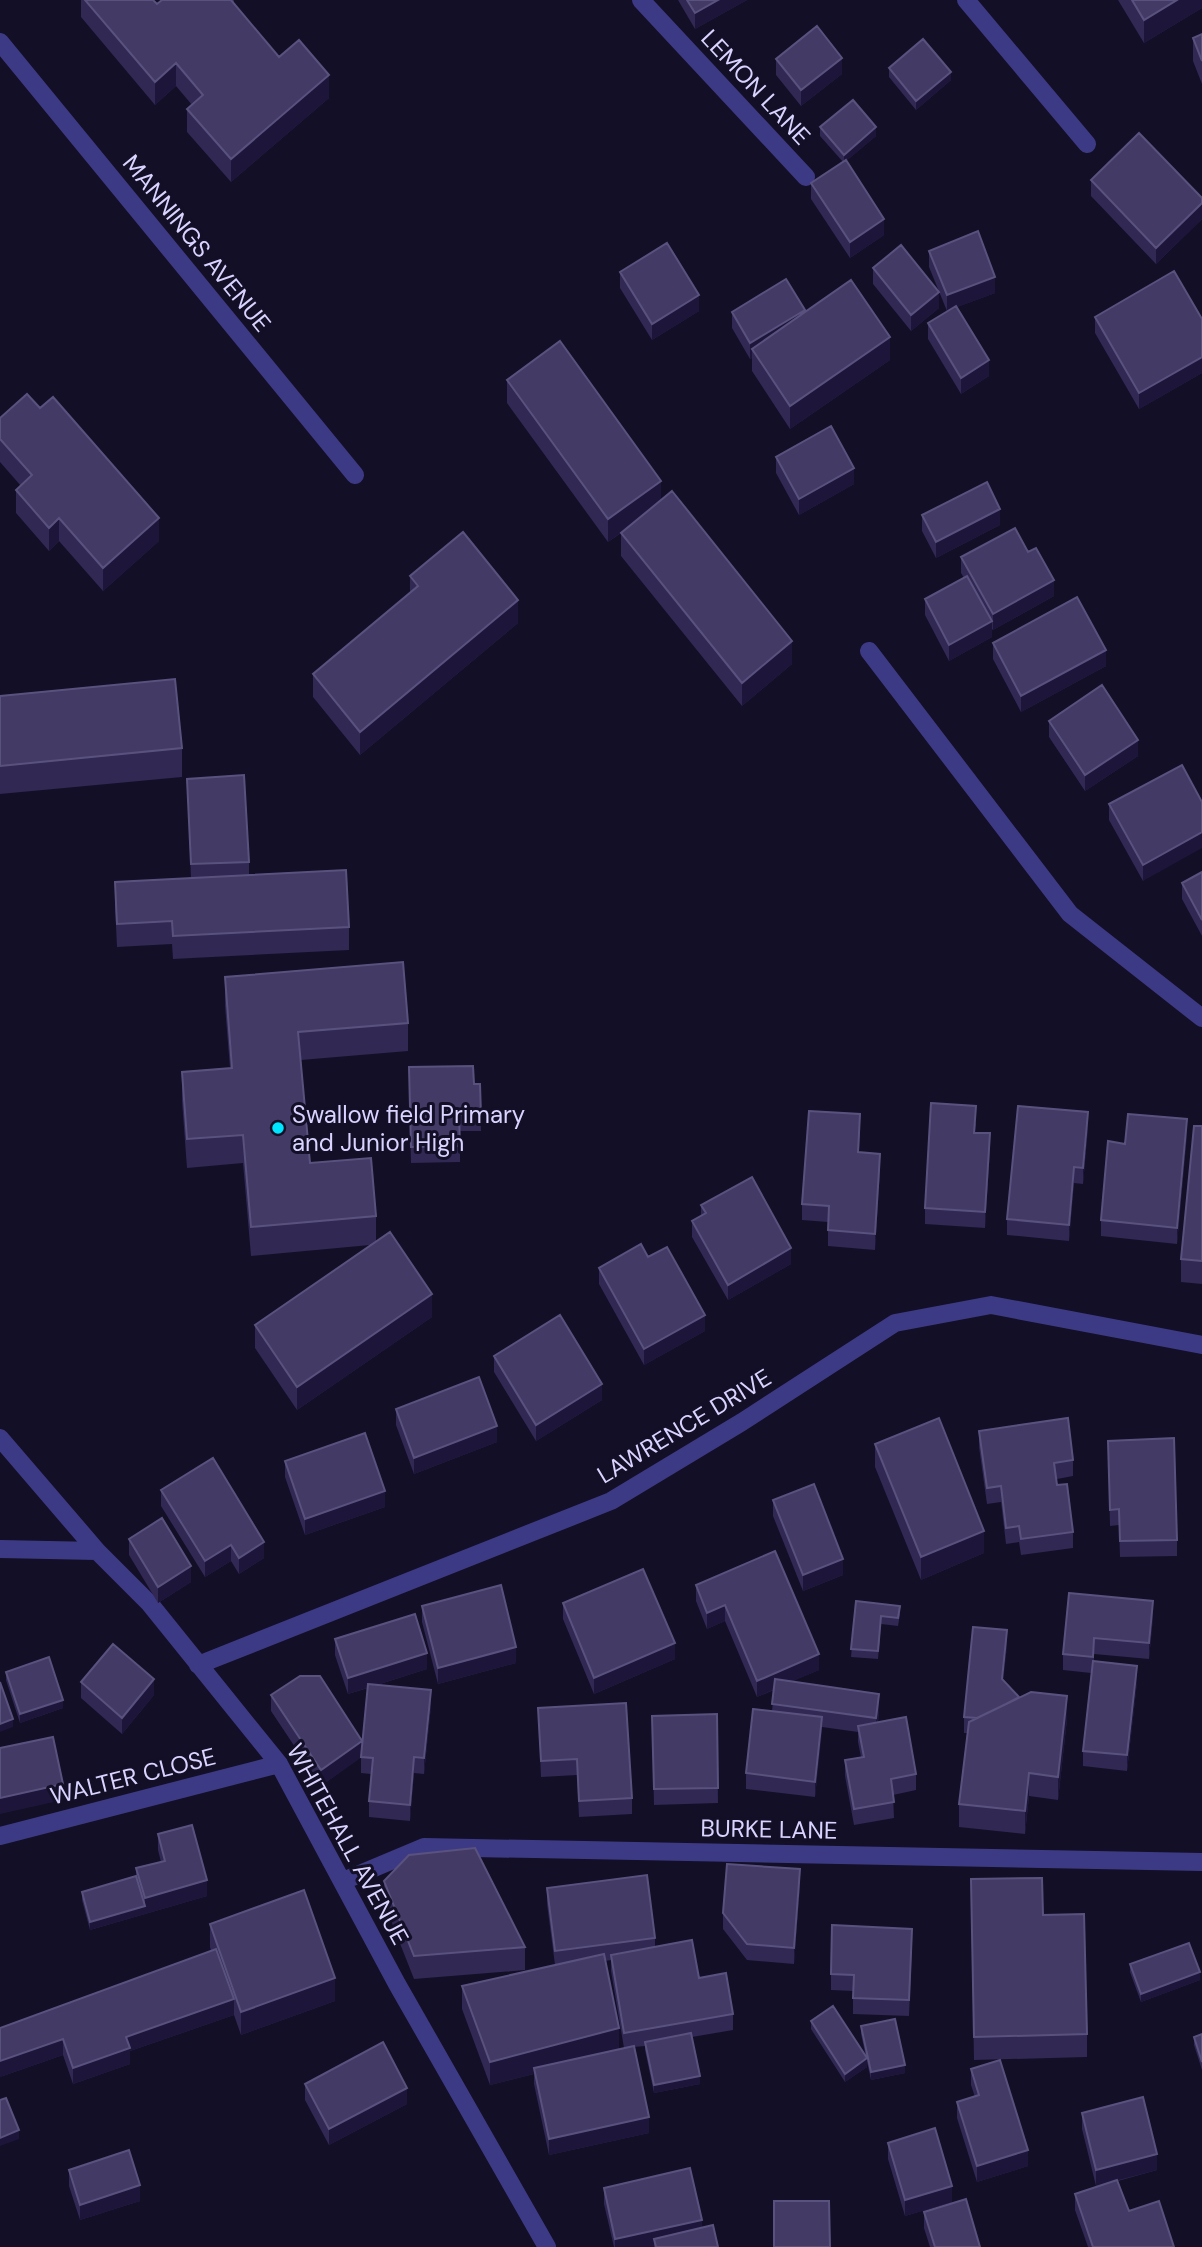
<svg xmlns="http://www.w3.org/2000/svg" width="1202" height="2247" viewBox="0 0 1202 2247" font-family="'DM Sans',sans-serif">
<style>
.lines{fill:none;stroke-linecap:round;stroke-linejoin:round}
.minor{stroke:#3d3a85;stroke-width:18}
.wall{fill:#312854;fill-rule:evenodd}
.shaded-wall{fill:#1d163a}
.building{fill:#433a66;stroke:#5a527e;stroke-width:2}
.poi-dot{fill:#00e5ff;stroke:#130f26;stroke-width:2.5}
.labels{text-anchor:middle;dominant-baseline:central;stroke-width:6;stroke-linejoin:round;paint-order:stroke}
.street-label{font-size:24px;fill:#d9d4ff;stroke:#130f26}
.poi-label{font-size:24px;fill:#d9d4ff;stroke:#130f26;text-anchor:start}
</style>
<rect width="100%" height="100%" fill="#130f26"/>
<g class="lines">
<path class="minor" d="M641 0 806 177
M966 0 1087 144
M0 42 355 475
M869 651 1070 914 1202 1018
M0 1438 97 1551 150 1604 279 1764 397 1984 547 2247
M0 1549 97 1551
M198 1665 611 1501 742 1422 895 1323 991 1305 1202 1345
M0 1836 279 1764
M343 1881 424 1847 1202 1862"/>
</g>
<path class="wall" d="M81 0H153L157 4 234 0V4L279 57 329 98 231 182 187 132V109L192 105 176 86 155 105 81 17Z
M678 0H747L695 29Z
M1118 0H1202V8L1144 43Z
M1202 34V84L1193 61V38Z
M776 59 842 74 801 106 776 75Z
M889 68 951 80 916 110 889 77Z
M820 127 876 136 846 161 884 235 850 258 811 199V183L843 162 820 136Z
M1091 180 1202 198V219L1156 264 1091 196Z
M929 251 995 293 957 307 989 376 961 394 928 339V323L950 310 947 311 929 267Z
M873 268 939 308 911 331 873 284Z
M620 272 699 311 652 340 620 288Z
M732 312H805L890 360 790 429 752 371V358L750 359 732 328Z
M1095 317 1202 319V373L1139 409 1095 333Z
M507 380 661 501 792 664 742 706 621 556V533L630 527 608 542 507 403Z
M40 408 159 541 103 591 59 541 49 551 16 513V490L21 486 0 462V418Z
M776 457 854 484 799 515 776 473Z
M922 515 1000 525 936 558 922 531Z
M961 557 1054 596 993 630 992 629V637L949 661 925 615V599L964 578 961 573Z
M410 576 518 623 360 755 313 697V674L410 593Z
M993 643 1106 666 1021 712 993 659Z
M0 696 182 748V777L0 794Z
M1049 721 1138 756 1085 791 1049 737Z
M187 779 249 862V875L349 927V950L173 959 172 944 117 947 115 905V882L191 878Z
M1202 802 1143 881 1109 820V804Z
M1202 872V936L1182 899V883Z
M225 977 408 1023V1051L301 1060 310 1163 376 1216V1242L432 1317 297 1410 255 1348V1325L370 1245 251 1256 243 1163 187 1168 182 1101V1072L230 1068 225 1006Z
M409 1067 474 1084H480L481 1131H460V1162L411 1163Z
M976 1122 975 1133 990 1149 985 1228 925 1224V1208Z
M1202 1126V1284L1181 1282V1259Z
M1088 1128 1083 1184 1074 1183 1069 1241 1007 1235V1219Z
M860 1130 859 1152 880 1170 875 1250 828 1246V1222L802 1220V1204Z
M1187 1135 1177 1244 1101 1236V1220L1125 1144Z
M701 1205 791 1264 728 1300 692 1237V1221L701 1216Z
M648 1257 705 1331 644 1365 599 1284V1268Z
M494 1356 602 1400 536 1441 494 1372Z
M396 1409 497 1442 414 1474 396 1425Z
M979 1431 1073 1460V1476L1057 1479V1485L1073 1532V1548L1021 1555 1019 1542 1006 1544 1001 1502 987 1504 979 1447Z
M1108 1441 1177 1540V1556L1120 1557 1119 1525 1110 1526Z
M875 1444 984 1553 921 1580 875 1467Z
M285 1461 385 1507 305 1535 285 1477Z
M161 1490 264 1558 239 1574 231 1561 205 1577 161 1506Z
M773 1500 843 1575 803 1591 773 1516Z
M129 1539 191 1582 158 1603 129 1555Z
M696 1585 819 1670 792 1681 879 1710 878 1723 916 1774V1790L893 1795 894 1818 854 1825 845 1776V1760L861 1757 858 1742V1732L822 1727 815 1797 746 1789V1773L772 1711 774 1690 757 1697 725 1621 707 1629 696 1601Z
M1069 1593 1153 1617 1149 1659 1094 1654V1661L1137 1682 1127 1771 1083 1766V1751L1091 1673 1063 1670V1654Z
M856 1601 900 1614 898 1626 881 1624 878 1659 851 1657Z
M563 1603 675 1659 594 1694 563 1619Z
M422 1606 516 1663 438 1684 422 1622Z
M335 1639 427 1669 377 1685 431 1706 424 1774 414 1773 410 1821 369 1817V1801L371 1774 361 1773V1757L321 1786 271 1711V1695L362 1751 368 1688 348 1694 335 1655Z
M1007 1646 1003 1680 1019 1698 1067 1719 1058 1800 1029 1796 1025 1834 959 1827V1804L967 1733H964V1717Z
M6 1672 63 1708 20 1723 6 1680Z
M81 1682 154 1695 122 1734 81 1698Z
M538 1708 632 1798V1814L579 1817 577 1775 541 1777Z
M717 1714 718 1803 654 1805 652 1716Z
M158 1834 207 1896 90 1930 82 1900V1892L136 1876V1868L161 1862 158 1850Z
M384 1881 525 1947V1970L414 1979 384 1903Z
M800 1885 794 1964 747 1960 723 1929V1913Z
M547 1888 655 1938V1947L699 1978 733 2014V2030L692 2037 700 2084 654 2093 645 2050V2046L634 2047 649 2133 549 2155 534 2084V2074L490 2085 462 2009V1986L555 1965 547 1904ZM611 1960V1971L624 2048 619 2050 605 1961Z
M971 1902 1043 1915 1087 2034V2057L974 2060Z
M210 1924 335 2001 241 2035 234 2015 130 2051V2064L73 2084 63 2055 0 2077 211 1951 210 1947Z
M912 1945 909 2016 853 2014V1991L831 1990V1974Z
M1130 1964 1200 1980 1141 2002 1130 1972Z
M811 2021 866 2057 861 2034V2026L905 2073 871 2080 867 2062V2067L845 2082 811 2029Z
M1202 2034V2070L1194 2045V2037Z
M971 2069 1028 2166 977 2182 957 2118V2102L975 2097 971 2085Z
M305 2084 407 2104 329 2145 305 2100Z
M1082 2113 1157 2170 1118 2181 1129 2211 1174 2247H1088L1075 2210V2194L1105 2184 1096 2186 1082 2129Z
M888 2143 952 2202 905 2216 888 2159Z
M69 2170 140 2201 80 2220 69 2186Z
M604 2188 702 2228 718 2247H614L604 2204Z
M924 2212 980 2247H930L924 2228Z"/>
<path class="shaded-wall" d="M718 0H747L695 29V13Z
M1177 0H1202V8L1144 43V20Z
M842 58V74L801 106V90Z
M176 63V86L155 105V82Z
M951 72V80L916 110V101Z
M329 75V98L231 182V159Z
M876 127V136L844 163V155Z
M1202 203V219L1156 264V248Z
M884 219V235L850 258V242Z
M995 277V293L947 311V295Z
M939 292V308L911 331V315Z
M699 295V311L652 340V324Z
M805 310V326L752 349V358L750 359V343Z
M890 337V360L790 429V406Z
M1202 357V373L1139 409V393Z
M989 360V376L961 394V378Z
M854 468V484L799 515V499Z
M661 481V504L608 542V519Z
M1000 509V525L936 558V542Z
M59 518V541L49 551V528Z
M159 518V541L103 591V568Z
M1054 580V596L993 630V614Z
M518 600V623L360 755V732Z
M992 621V637L949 661V645Z
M792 641V664L742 706V683Z
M1106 650V666L1021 712V696Z
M1138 740V756L1085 791V775Z
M1202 832V848L1143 881V865Z
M1088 1112V1128L1083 1184V1168Z
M1187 1119V1135L1177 1244V1228Z
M990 1133V1149L985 1228V1212Z
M880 1154V1170L875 1250V1234Z
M1074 1167V1183L1069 1241V1225Z
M791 1248V1264L728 1300V1285Z
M432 1294V1317L297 1410V1387Z
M705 1315V1331L644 1365V1349Z
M602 1384V1400L536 1441V1425Z
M497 1426V1442L414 1474V1458Z
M385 1491V1507L305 1535V1519Z
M984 1531V1553L921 1580V1557Z
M264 1542V1558L239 1574V1558Z
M231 1545V1561L205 1577V1561Z
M843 1559V1575L803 1591V1575Z
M191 1566V1582L158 1603V1587Z
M1153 1601V1617L1149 1659V1643Z
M725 1605V1621L707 1629V1613Z
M1007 1630V1646L1002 1695V1679Z
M675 1643V1659L594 1694V1678Z
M516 1647V1663L438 1684V1668Z
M427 1653V1669L348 1694V1678Z
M819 1654V1670L757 1697V1681Z
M1137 1666V1682L1127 1771V1755Z
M154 1679V1695L122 1734V1718Z
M431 1690V1706L424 1774V1758Z
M879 1694V1710L876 1734V1718Z
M1067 1696V1719L1058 1800V1777Z
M63 1700V1708L20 1723V1714Z
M822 1717V1733L815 1797V1782Z
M13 1719V1727L0 1732V1724Z
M362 1741V1757L321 1786V1770Z
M414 1757V1773L410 1821V1805Z
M1029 1773V1796L1025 1834V1811Z
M63 1784V1800L0 1814V1798Z
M800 1869V1885L794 1964V1948Z
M207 1880V1896L90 1930V1922L145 1906V1898Z
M1200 1972V1980L1141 2002V1994Z
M335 1978V2001L241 2035V2012Z
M234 1999V2015L130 2051V2064L73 2084V2068L126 2037Z
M619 2028V2051L534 2068V2074L490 2085V2062Z
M63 2039V2055L0 2077V2061Z
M867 2058V2067L845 2082V2074Z
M905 2065V2073L871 2080V2072Z
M700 2076V2084L654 2093V2085Z
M407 2088V2104L329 2145V2129Z
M649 2117V2133L549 2155V2139Z
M19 2130V2139L0 2146V2138Z
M1028 2150V2166L977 2182V2166Z
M1157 2154V2170L1096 2186V2170Z
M140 2185V2201L80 2220V2205Z
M952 2186V2202L905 2216V2200Z
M702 2220V2236L654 2239V2247H615V2239Z"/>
<path class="building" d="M85 0H153L157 4 162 0H231L279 57 299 40 329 75 231 159 187 109 203 95 176 63 155 82Z
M687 0H718L695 13Z
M1132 0H1177L1144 20Z
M817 26 842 58 801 90 776 59Z
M1202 34V61L1193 38Z
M923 39 951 72 916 101 889 68Z
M853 100 876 127 844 155 820 127Z
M1139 133 1202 198V203L1156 248 1091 180Z
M846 160 884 219 850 242 811 183Z
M978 231 995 277 947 295 929 251Z
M667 243 699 295 652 324 620 272Z
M901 245 939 292 911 315 873 268Z
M1174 271 1202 319V357L1139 393 1095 317Z
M786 279 805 310 750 343 732 312Z
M851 280 890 337 790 406 752 349Z
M956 306 989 360 961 378 928 323Z
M560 341 661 481 608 519 507 380Z
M27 394 40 408 53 397 159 518 103 568 59 518 49 528 16 490 32 475 0 439V418Z
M831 426 854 468 799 499 776 457Z
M987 482 1000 509 936 542 922 515Z
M672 491 792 641 742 683 621 533Z
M1015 528 1028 552 1036 548 1054 580 993 614 961 557Z
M463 532 518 600 360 732 313 674 418 586 410 576Z
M967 576 992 621 949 645 925 599Z
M1077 597 1106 650 1021 696 993 643Z
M175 679 182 748 0 766V696Z
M1102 685 1138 740 1085 775 1049 721Z
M1182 765 1202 802V832L1143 865 1109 804Z
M244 775 249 862 191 864 187 779Z
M346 870 349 927 173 936 172 921 117 924 115 882Z
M1202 872V920L1182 883Z
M403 962 408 1023 298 1032 310 1163 371 1158 376 1216 251 1227 243 1135 187 1139 182 1072 232 1068 225 977Z
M473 1066 474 1084H480L481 1115H459L460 1146 411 1147 409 1067Z
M931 1103 976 1106 974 1133H990L985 1212 925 1208Z
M1018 1106 1088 1112 1083 1168 1074 1167 1069 1225 1007 1219Z
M809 1111 860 1114 858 1152 880 1154 875 1234 828 1230 829 1206 802 1204Z
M1128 1114 1187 1119 1177 1228 1101 1220 1108 1141 1125 1144Z
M1194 1126H1202V1261L1181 1259Z
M752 1177 791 1248 728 1285 692 1221 706 1213 701 1205Z
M390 1232 432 1294 297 1387 255 1325Z
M641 1244 648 1257 667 1247 705 1315 644 1349 599 1268Z
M560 1315 602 1384 536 1425 494 1356Z
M479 1377 497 1426 414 1458 396 1409Z
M939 1418 984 1531 921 1557 875 1444Z
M1068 1418 1073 1460 1054 1463 1057 1485 1067 1484 1073 1532 1021 1539 1019 1526 1006 1528 1001 1486 987 1488 979 1431Z
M365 1433 385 1491 305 1519 285 1461Z
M1174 1438 1177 1540 1120 1541 1119 1509 1110 1510 1108 1441Z
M213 1458 264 1542 239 1558 231 1545 205 1561 161 1490Z
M814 1484 843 1559 803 1575 773 1500Z
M162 1518 191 1566 158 1587 129 1539Z
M775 1551 819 1654 757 1681 725 1605 707 1613 696 1585Z
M643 1569 675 1643 594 1678 563 1603Z
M501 1585 516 1647 438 1668 422 1606Z
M1069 1593 1153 1601 1149 1643 1094 1638 1093 1657 1063 1654Z
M856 1601 900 1606 898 1618 881 1616 878 1651 851 1649Z
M415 1614 427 1653 348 1678 335 1639Z
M973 1627 1007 1630 1002 1679 1019 1697 1006 1704 977 1718 964 1717Z
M113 1644 154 1679 122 1718 81 1682Z
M49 1657 63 1700 20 1714 6 1672Z
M1093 1661 1137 1666 1127 1755 1083 1751Z
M300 1676H320L362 1741 321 1770 271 1695Z
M775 1679 879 1694 876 1718 772 1704Z
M0 1682 13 1719 0 1724Z
M368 1684 431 1690 424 1758 414 1757 410 1805 369 1801 373 1758 361 1757Z
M1031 1692 1067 1696 1058 1777 1029 1773 1025 1811 959 1804 969 1722Z
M626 1703 632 1798 579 1801 577 1759 541 1761 538 1708Z
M753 1709 822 1717 815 1782 746 1773Z
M717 1714 718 1788 654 1789 652 1716Z
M906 1717 916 1774 891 1779 894 1802 854 1809 845 1760 864 1757 858 1726Z
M53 1737 63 1784 0 1798V1748Z
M192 1825 207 1880 145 1898 136 1868 165 1861 158 1834Z
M475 1848 525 1947 414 1956 384 1881 409 1855Z
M727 1864 800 1869 794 1948 747 1944 723 1913Z
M647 1875 655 1938 555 1951 547 1888Z
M136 1876 145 1906 90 1922 82 1892Z
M1042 1878 1043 1915 1084 1914 1087 2034 974 2037 971 1879Z
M304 1890 335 1978 241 2012 210 1924Z
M832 1925 912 1929 909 2000 853 1998 854 1975 831 1974Z
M692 1940 699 1978 726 1973 733 2014 624 2033 611 1955Z
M1189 1943 1200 1972 1141 1994 1130 1964Z
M216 1949 234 1999 126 2037 130 2048 73 2068 63 2039 0 2061V2028Z
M604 1954 619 2028 490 2062 462 1986Z
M833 2006 867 2058 845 2074 811 2021Z
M895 2019 905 2065 871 2072 861 2026Z
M691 2033 700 2076 654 2085 645 2042Z
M1202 2034V2062L1194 2037Z
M383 2042 407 2088 329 2129 305 2084Z
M634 2046 649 2117 549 2139 534 2068Z
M1000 2060 1028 2150 977 2166 957 2102 979 2095 971 2069Z
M1143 2097 1157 2154 1096 2170 1082 2113Z
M6 2098 19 2130 0 2138V2100Z
M935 2128 952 2186 905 2200 888 2143Z
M129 2150 140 2185 80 2205 69 2170Z
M690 2168 702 2220 615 2239 604 2188Z
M1117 2180 1129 2211 1159 2201 1174 2247H1093L1075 2194Z
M966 2199 980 2247H935L924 2212Z
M774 2201H829L830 2247H774Z
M713 2225 718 2247H656L654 2239Z"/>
<circle class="poi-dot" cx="278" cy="1128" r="7"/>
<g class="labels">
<g class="street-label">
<text transform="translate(756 87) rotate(47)">LEMON LANE</text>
<text transform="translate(197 243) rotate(51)">MANNINGS AVENUE</text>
<text transform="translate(684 1426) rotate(-31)">LAWRENCE DRIVE</text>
<text transform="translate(133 1776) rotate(-14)">WALTER CLOSE</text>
<text transform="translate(769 1829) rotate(1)">BURKE LANE</text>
<text transform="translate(348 1844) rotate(61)">WHITEHALL AVENUE</text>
</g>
<g class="poi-label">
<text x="292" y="1114">Swallow field Primary<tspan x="292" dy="28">and Junior High</tspan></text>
</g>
</g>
</svg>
